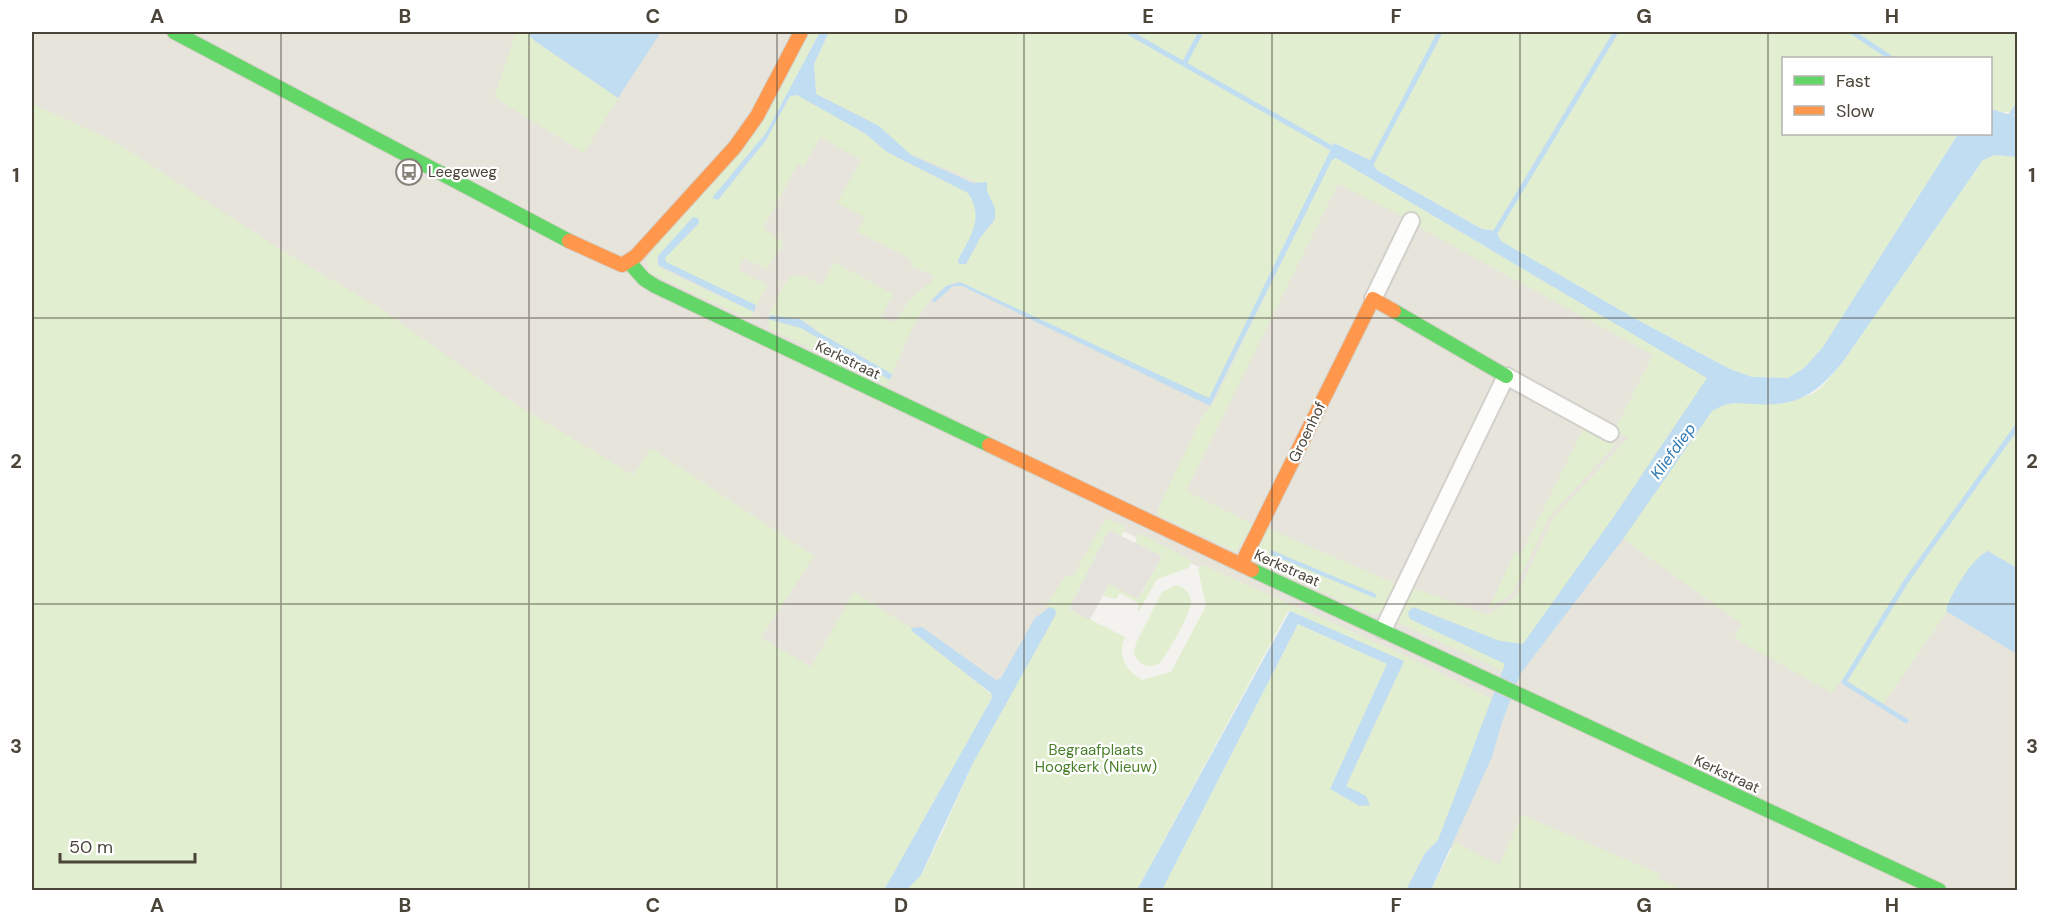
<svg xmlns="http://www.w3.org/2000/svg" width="2049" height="922" viewBox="0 0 2049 922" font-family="'DM Sans',sans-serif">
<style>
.residential{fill:#e7e4dc}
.green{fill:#e1eecf}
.parking{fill:#e6e3df}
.water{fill:#c0ddf1}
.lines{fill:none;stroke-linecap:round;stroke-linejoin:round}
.stream{stroke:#c0ddf1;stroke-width:5}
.street-casing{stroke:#d2d0cb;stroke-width:20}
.fast-casing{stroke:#d3cfc5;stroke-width:16}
.slow-casing{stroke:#d3cfc5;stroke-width:16}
.street{stroke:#fdfdfc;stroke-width:16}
.fast{stroke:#63d668;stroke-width:14}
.slow{stroke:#ff974d;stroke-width:14}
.grid{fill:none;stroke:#4b4439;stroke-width:1.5;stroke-opacity:0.55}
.labels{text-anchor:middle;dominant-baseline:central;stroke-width:4.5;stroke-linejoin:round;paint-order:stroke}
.poi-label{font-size:15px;fill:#4b4439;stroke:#fff;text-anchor:start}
.street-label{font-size:15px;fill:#4b4439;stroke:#fff}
.park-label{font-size:15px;fill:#4a7f2a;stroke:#fff}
.water-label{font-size:16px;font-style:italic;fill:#2e7ab2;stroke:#fff}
.neatline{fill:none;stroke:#4b4439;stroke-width:2}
.grid-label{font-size:20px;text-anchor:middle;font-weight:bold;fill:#4b4439}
</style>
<rect width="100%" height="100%" fill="#f4f2ee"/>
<path class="residential" d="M32 32H819L800 66 1335 170 1706 367 2017 557V890H1666L1501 874 1337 791 1395 660 1121 530 1007 688 815 678 749 634 635 494 32 118Z"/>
<path class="green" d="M516 32H526L535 41 618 98 584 153 494 97Z
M810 32H820L766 133 713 197 718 200 766 140 790 96 797 95 866 134 887 152 968 193C985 218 970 237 958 260L972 255 980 238 993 224C993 207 993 195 980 183L905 152 879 126 816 94 814 64 829 32H2017V117L2012 113 1991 110 1990 58H1784V134H1958L1823 347 1804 368 1788 378 1752 377 1730 369 1634 318 1501 241 1497 231 1482 229 1377 170 1370 160 1334 143 1228 365 1212 395 1205 398 960 282C923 287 907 344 892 374L818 332 808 323 769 315 785 283 792 276H804L822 285 834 262 893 294 881 317 895 323 910 299 931 282 933 275 911 266V259L857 232 865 217 837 203 861 160 820 137 804 166 798 164 763 228 784 243 780 252 777 250 767 269 744 258 738 270 767 285 756 307 666 262 665 258 699 223 658 256 657 262 661 269 754 312 750 319 650 273 646 260Z
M32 104 103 136 131 152 278 248 381 309 512 402 633 475 651 448 814 556 761 638 811 667 854 592 911 628 912 631 991 694 992 698 884 890H32Z
M1995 155 2017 157V568L1988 551 1981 554 1952 596 1947 612 1883 704 1841 680 1832 693 1734 638 1742 624 1623 539 1712 411 1733 401 1768 404 1810 395 1821 388 1842 363 1983 160Z
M1336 158 1707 378 1615 515 1523 644 1500 641 1413 607 1430 628 1505 663 1503 671 1397 622 1395 618 1410 587 1489 615 1516 596 1554 517 1628 438 1615 430 1653 355 1420 228 1422 220 1407 213 1402 216 1338 184 1186 491 1253 524 1236 552 1159 516 1157 511 1202 417 1213 403 1332 160Z
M768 318 801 328 890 380 887 386 769 328Z
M1584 427 1615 445 1550 516 1513 592 1488 610 1515 552 1521 554Z
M1106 518 1126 527 1121 536 1110 530 1069 609 1125 637C1117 656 1125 670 1142 680L1171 672 1206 606 1198 569 1203 565 1406 656 1492 699 1438 840 1425 853 1406 890H1162L1298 624 1387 664 1330 789 1365 796 1346 787 1404 661 1290 611 1287 613 1137 890H907L921 875 942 833 973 763 1005 702 1050 607 1045 608 1065 576H1073Z
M1267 528 1396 584 1384 610 1373 615 1258 563 1255 555Z
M1139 533 1191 560 1188 568 1157 579 1139 611 1137 610 1140 604 1120 593 1116 599 1103 596 1109 584 1139 598 1162 556 1135 543Z
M1176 585C1184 587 1191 593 1191 602 1191 613 1168 653 1160 663 1149 669 1141 666 1134 655L1136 643 1162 592Z
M1522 815 1660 874 1658 878 1681 890H1431L1455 842 1499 865Z"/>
<path class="parking" d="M1109 530 1162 556 1138 599 1109 584 1090 620 1069 609Z"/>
<path class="water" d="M526 32H661L618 98 535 41Z
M820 32H829L814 64 816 94 879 126 911 155 973 183 987 182V191L995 208V219L980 238 966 264H959L958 260C970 237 985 218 968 193L887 152 866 134 797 95 790 96 766 140 718 200 712 198 766 133Z
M1991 109 2017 117V157L1995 155 1983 160 1842 363C1815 395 1797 407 1753 404 1736 403 1728 401 1712 411L1623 539 1521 673 1502 722 1492 757 1431 890H1406L1425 853 1438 840 1505 664 1410 619 1408 612 1413 607 1500 641 1523 644 1615 515 1707 378 1336 158 1332 160 1210 406 962 286H953L935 302 931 301 946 286 960 282 1209 398 1334 143 1370 160 1377 170 1482 229 1496 231 1501 241 1634 318 1730 369 1752 377 1788 378 1804 368 1823 347 1958 134H1990Z
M693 217 698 218 699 223 665 258 666 262 756 305 754 312 658 265V256Z
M770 315 800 319 818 332 892 374 890 380 801 328 768 319Z
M1271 550 1376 594 1377 595 1375 598 1270 554Z
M1988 551 2017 568V654L1946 611C1950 595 1972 558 1988 551Z
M1050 607 1055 609 1056 614 973 763 921 875 907 890H884L992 698 991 693 912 631 911 628 922 627 996 680 1001 678 1035 618Z
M1290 611 1404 661 1346 786 1366 796 1370 805 1360 806 1330 789 1387 664 1298 624 1162 890H1137Z"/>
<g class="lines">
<path class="stream" d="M1128 32 1335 150
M1852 32 1891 58
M1184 64 1201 32
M2009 118 2018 105
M1369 168 1440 32
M1496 231 1616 32
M1906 721 1844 682 1907 580 2018 425
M2018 749V752"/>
<g class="street-casing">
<path id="street" d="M1373 299 1411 221
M1383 630 1506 376 1610 433"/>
</g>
<g class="fast-casing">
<path id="fast" d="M174 32 569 241
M629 262 644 279 655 286 989 445
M1394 311 1506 376
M1252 570 1939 890"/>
</g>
<g class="slow-casing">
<path id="slow" d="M569 241 622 265 636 256 735 147 757 116 801 32
M989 445 1252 570
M1241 565 1373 299 1394 311"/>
</g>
<use href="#street" class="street"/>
<use href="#fast" class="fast"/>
<use href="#slow" class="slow"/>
</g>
<path class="grid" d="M281 32V890M529 32V890M777 32V890M1024 32V890M1272 32V890M1520 32V890M1768 32V890M32 318H2018M32 604H2018"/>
<defs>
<g id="bus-ring" transform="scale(1.35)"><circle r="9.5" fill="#fff" stroke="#868178" stroke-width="1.5"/><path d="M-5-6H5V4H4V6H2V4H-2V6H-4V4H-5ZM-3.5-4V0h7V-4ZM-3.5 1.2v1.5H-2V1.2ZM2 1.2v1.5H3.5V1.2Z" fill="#868178"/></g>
</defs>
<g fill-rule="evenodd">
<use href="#bus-ring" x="409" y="172"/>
</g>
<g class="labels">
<g class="poi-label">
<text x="428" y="172">Leegeweg</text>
</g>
<g class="street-label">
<text transform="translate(848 360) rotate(26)">Kerkstraat</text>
<text transform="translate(1307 432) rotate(-64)">Groenhof</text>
<text transform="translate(1287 568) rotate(24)">Kerkstraat</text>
<text transform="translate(1727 774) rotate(25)">Kerkstraat</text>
</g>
<g class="park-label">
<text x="1096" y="750">Begraafplaats<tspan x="1096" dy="17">Hoogkerk (Nieuw)</tspan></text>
</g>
<g class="water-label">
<text transform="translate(1673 451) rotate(-54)">Kliefdiep</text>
</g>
</g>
<rect width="2049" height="922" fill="none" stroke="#ffffff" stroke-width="66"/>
<rect x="1782" y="57" width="210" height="78" fill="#ffffff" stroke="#b7b4b0" stroke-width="1.5"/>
<rect x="1794" y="76" width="30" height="9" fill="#63d668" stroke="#b7b4b0" stroke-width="1.5"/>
<text x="1836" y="87" font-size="18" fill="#4b4439">Fast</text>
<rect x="1794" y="106" width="30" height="9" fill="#ff974d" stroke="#b7b4b0" stroke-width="1.5"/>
<text x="1836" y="117" font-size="18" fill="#4b4439">Slow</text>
<path d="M60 853v9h135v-9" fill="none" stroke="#4b4439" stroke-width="3"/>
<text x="69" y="853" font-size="18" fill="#4b4439" stroke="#ffffff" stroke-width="4.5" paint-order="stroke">50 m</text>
<rect x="33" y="33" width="1983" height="856" class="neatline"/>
<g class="grid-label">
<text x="157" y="23">A</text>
<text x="405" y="23">B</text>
<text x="653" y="23">C</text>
<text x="901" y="23">D</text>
<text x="1148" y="23">E</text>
<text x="1396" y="23">F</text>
<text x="1644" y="23">G</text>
<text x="1892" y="23">H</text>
<text x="16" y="182">1</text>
<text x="2032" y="182">1</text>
<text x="16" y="468">2</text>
<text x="2032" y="468">2</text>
<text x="16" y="753">3</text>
<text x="2032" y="753">3</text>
<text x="157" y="912">A</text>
<text x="405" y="912">B</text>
<text x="653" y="912">C</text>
<text x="901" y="912">D</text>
<text x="1148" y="912">E</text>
<text x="1396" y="912">F</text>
<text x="1644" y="912">G</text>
<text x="1892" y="912">H</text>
</g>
</svg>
